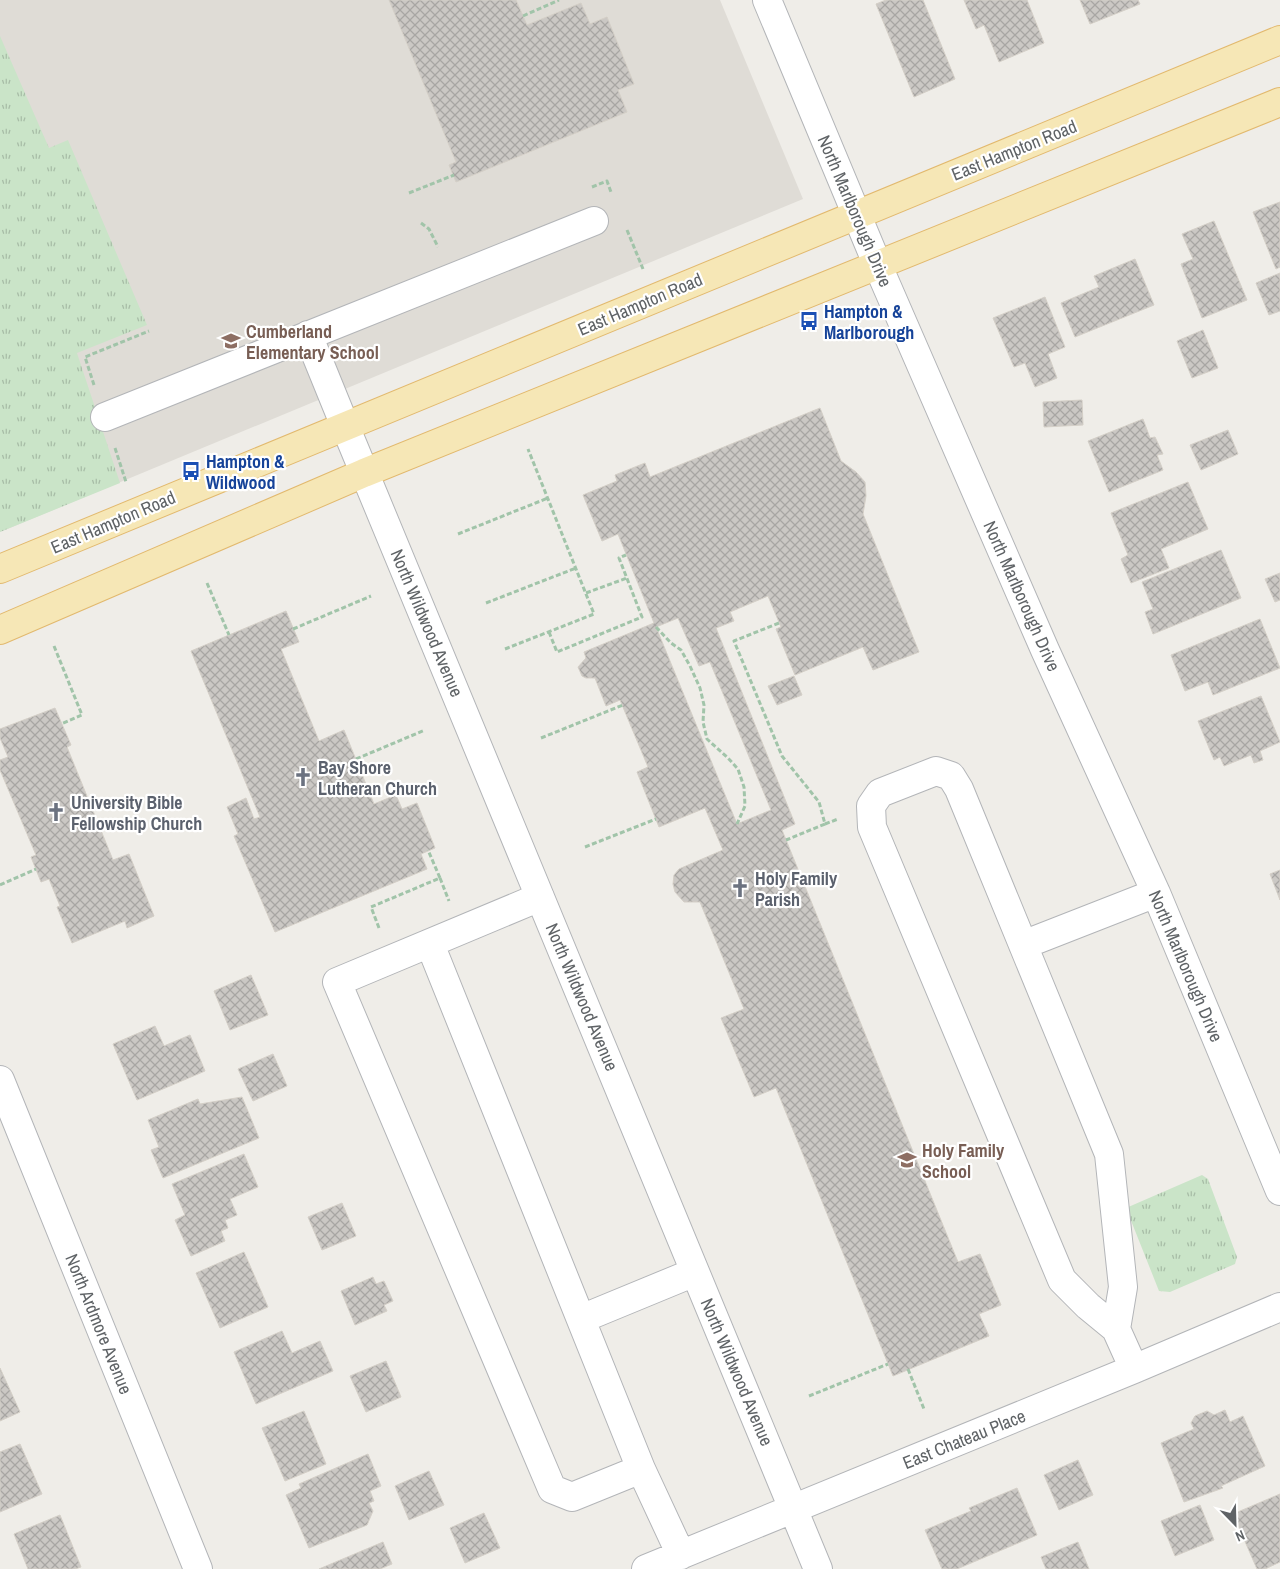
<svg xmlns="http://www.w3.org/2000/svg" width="1280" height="1569" viewBox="0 0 1280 1569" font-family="'Archivo Narrow',sans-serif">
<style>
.education{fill:#dfdcd6}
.grass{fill:url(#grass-tufts)}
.building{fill:url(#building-cross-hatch);stroke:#d4cfc7;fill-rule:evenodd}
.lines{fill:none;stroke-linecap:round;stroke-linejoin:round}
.minor-casing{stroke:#b3b5b8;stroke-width:30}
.major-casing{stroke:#e2b96e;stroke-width:30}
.path{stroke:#a1c4a9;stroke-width:3;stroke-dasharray:5 2.5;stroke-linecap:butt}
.minor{stroke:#fff;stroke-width:28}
.major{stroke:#f6e7b6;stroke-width:28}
.labels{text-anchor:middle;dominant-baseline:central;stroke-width:4.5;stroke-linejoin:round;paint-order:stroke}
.street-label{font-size:18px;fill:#5f6366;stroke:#fff}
.transit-label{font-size:18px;font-weight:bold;fill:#164399;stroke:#fff;text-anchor:start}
.education-label{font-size:18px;font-weight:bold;fill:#785e54;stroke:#fff;text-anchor:start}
.worship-label{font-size:18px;font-weight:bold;fill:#5b616d;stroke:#fff;text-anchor:start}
</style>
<defs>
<pattern id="grass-tufts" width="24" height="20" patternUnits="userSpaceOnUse" patternTransform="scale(1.25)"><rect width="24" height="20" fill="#cae4c8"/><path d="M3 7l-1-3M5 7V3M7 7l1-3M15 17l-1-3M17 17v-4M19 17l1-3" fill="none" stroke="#a7bca6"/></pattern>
<pattern id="building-cross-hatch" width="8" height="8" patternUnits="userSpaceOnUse" patternTransform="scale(1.25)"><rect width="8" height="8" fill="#cbc8c4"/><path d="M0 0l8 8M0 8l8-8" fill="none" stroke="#a8a6a3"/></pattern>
</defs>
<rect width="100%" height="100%" fill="#efede8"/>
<path class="education" d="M0 0H720L803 199 0 532Z"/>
<path class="grass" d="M0 36 49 148 68 140 147 325 77 353 120 483 0 532Z
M1202 1175 1208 1179 1237 1257 1235 1264 1170 1292 1159 1291 1126 1208Z"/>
<path class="building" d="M389 0H516L527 25 581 3 590 24 607 17 634 84 618 90 627 112 456 182 449 165 456 162Z
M886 0H923L955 79 914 97 876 4Z
M964 0H1027L1044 43 999 62 984 25 976 29Z
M1080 0H1138L1140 4 1090 24Z
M1280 202V267L1276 269 1253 212Z
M1214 221 1247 300 1202 318 1181 264 1193 259 1182 234Z
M1135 259 1154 305 1075 337 1061 303 1099 287 1094 276Z
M1280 273V311L1269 315 1256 283Z
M1045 297 1065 347 1048 354 1057 378 1035 387 1025 363 1014 367 993 318Z
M1203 330 1218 368 1192 378 1177 341Z
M1082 400 1083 425 1044 427 1043 402Z
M820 408 841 461 856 472 865 482 866 496 863 514 919 652 873 670 863 647 795 675 776 629 781 627 768 596 730 612 734 621 716 628 795 824 782 830 958 1262 980 1254 1001 1305 979 1314 989 1336 893 1376 776 1088 754 1097 721 1018 744 1009 700 902H684L675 892 673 884 674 875 679 869 723 850 705 808 659 827 637 772 648 767 620 700 606 706 595 678H586L582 676 578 667 586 658 584 652 654 623 618 534 602 541 583 495 617 481 615 475 645 463 650 477ZM678 618 699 666 710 662 771 810 737 824 656 627Z
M1143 419 1150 438 1155 437 1163 454 1157 455 1163 470 1109 492 1088 441Z
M1228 430 1238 454 1201 470 1190 445Z
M1188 482 1208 529 1161 549 1169 568 1131 583 1121 559 1128 555 1111 513Z
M1221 550 1241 598 1153 634 1145 612 1153 609 1142 582Z
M1280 573V600L1275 602 1265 579Z
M286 611 299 642 281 649 319 741 344 730 374 804 396 795 402 809 417 803 435 848 421 854 427 869 275 932 234 836 238 834 227 807 246 798 254 819 260 817 191 651Z
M1260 619 1280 668 1213 695 1208 682 1185 691 1171 655Z
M794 676 802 695 777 705 768 686Z
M1261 696 1280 742 1260 751 1263 760 1254 763 1251 755 1224 766 1220 757 1214 760 1198 721Z
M55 708 71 745 67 747 113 860 129 854 154 916 127 928 125 921 72 943 57 907 60 906 49 879 41 882 31 857 36 855 0 770V760L8 757 0 738V729Z
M1280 870V900L1270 874Z
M251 975 268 1015 230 1030 214 991Z
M155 1026 164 1046 190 1035 205 1071 137 1100 113 1044Z
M273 1054 287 1086 253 1101 238 1069Z
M242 1097 259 1138 163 1178 151 1150 159 1147 148 1120 198 1099 200 1104Z
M244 1154 258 1187 230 1199 237 1215 225 1220 228 1228 221 1231 225 1241 191 1256 175 1220 185 1215 172 1184Z
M342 1203 356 1236 322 1250 308 1217Z
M244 1252 268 1307 220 1328 196 1273Z
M373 1277 376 1284 384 1281 393 1301 384 1305 387 1311 355 1325 341 1291Z
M282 1331 292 1353 320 1341 333 1371 256 1404 234 1352Z
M386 1361 401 1397 366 1412 350 1376Z
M0 1368 20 1412 0 1421Z
M1225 1410 1230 1422 1243 1416 1265 1466 1221 1486 1223 1488 1184 1502 1161 1443 1194 1429 1191 1423 1195 1416 1207 1411 1214 1415Z
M304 1411 326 1464 285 1481 262 1428Z
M20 1444 42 1494 0 1512V1452Z
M368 1454 381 1486 370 1491 374 1501 369 1503 373 1511 367 1525 309 1548 286 1495 301 1488 299 1484Z
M1078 1460 1093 1495 1059 1510 1044 1475Z
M429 1471 444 1505 409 1520 395 1486Z
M1017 1488 1037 1535 957 1569H942L925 1530 971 1511 969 1508Z
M1280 1494V1562L1265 1569H1257L1233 1514Z
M1200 1505 1214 1540 1175 1556 1161 1521Z
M484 1513 500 1548 465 1563 450 1528Z
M60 1515 81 1567 75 1569H28L14 1534Z
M383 1542 392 1564 380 1569H319Z
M1078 1542 1089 1569H1046L1041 1557Z"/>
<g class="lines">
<g class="minor-casing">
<path id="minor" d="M767 0 878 266 1045 650 1156 893 1280 1191
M308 335 345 426 818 1569
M105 417 594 221
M430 944 641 1469 572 1497 552 1489 337 982 540 897
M1023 945 1156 893
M0 1080 198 1569
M581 1319 695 1272
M1116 1329 1123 1287 1109 1154 959 789 951 776 936 771 880 793 871 806 872 827 1062 1280 1088 1306 1116 1329 1134 1369
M641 1469 681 1555
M646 1569 1134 1369 1280 1307"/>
</g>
<g class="major-casing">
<path id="major" d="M0 569 1280 40
M0 630 364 473 1280 102"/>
</g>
<path class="path" d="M523 16 559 0
M592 187 607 181 611 192
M409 193 454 175
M421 223 429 229 438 247
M627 230 643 269
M94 385 85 357 149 331
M115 448 126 482
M458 534 548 498
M207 583 229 635
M586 593 627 578
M486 603 576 568
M779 623 734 641 782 756 819 802 825 824 786 840
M656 627 671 643 681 650 690 666 700 688 704 705 703 722 707 739 728 758 738 769 744 787 745 806 737 824
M293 629 371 596
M549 632 557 652 642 617 619 558 626 555
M54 646 82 715 61 724
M505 649 594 614 528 449
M541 738 623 705
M356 759 425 730
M825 824 838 819
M585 847 656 819
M440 878 449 901
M0 885 36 869
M379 928 371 907 440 878 428 850
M908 1369 924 1409
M809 1396 888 1364"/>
<use href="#minor" class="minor"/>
<use href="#major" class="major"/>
</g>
<defs>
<g id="bus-bare" transform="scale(1.5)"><path d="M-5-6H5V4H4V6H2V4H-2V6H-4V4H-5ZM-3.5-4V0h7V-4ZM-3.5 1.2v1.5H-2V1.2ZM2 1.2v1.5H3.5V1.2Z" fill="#1a4fb4" stroke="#fff" stroke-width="2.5" paint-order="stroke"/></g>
<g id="school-bare" transform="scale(1.5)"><path d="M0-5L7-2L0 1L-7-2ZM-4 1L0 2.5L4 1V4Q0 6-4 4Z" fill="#8d6e63" stroke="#fff" stroke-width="2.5" paint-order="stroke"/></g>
<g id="church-bare" transform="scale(1.5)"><path d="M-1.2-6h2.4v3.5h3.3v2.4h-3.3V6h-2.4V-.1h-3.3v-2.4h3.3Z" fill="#6b7280" stroke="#fff" stroke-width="2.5" paint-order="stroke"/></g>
</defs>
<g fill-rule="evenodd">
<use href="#bus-bare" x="809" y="321"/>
<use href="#school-bare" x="231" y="341"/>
<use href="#bus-bare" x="191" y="471"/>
<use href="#church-bare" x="303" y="777"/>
<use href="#church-bare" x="56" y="812"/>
<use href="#church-bare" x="740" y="888"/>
<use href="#school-bare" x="907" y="1160"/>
</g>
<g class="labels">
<g class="street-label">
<text transform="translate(1014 150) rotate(-22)">East Hampton Road</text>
<text transform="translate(855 211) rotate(67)">North Marlborough Drive</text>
<text transform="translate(640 304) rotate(-23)">East Hampton Road</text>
<text transform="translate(113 522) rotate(-23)">East Hampton Road</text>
<text transform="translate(1022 596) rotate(66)">North Marlborough Drive</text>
<text transform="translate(427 623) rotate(67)">North Wildwood Avenue</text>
<text transform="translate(1186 966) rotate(67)">North Marlborough Drive</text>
<text transform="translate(582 997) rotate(67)">North Wildwood Avenue</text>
<text transform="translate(99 1324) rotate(68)">North Ardmore Avenue</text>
<text transform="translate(737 1372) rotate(67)">North Wildwood Avenue</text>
<text transform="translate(964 1439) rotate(-22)">East Chateau Place</text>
</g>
<g class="transit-label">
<text x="824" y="311">Hampton &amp;<tspan x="824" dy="21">Marlborough</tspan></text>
<text x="206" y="461">Hampton &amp;<tspan x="206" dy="21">Wildwood</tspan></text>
</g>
<g class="education-label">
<text x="246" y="331">Cumberland<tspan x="246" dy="21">Elementary School</tspan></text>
<text x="922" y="1150">Holy Family<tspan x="922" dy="21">School</tspan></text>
</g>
<g class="worship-label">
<text x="318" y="767">Bay Shore<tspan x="318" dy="21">Lutheran Church</tspan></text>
<text x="71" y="802">University Bible<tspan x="71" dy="21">Fellowship Church</tspan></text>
<text x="755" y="878">Holy Family<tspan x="755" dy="21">Parish</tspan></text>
</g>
</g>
<g transform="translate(1235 1524) rotate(157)" stroke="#ffffff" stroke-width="4" paint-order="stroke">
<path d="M0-4L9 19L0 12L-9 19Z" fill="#5f6366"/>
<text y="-8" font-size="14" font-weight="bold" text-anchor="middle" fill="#5f6366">N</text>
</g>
</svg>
